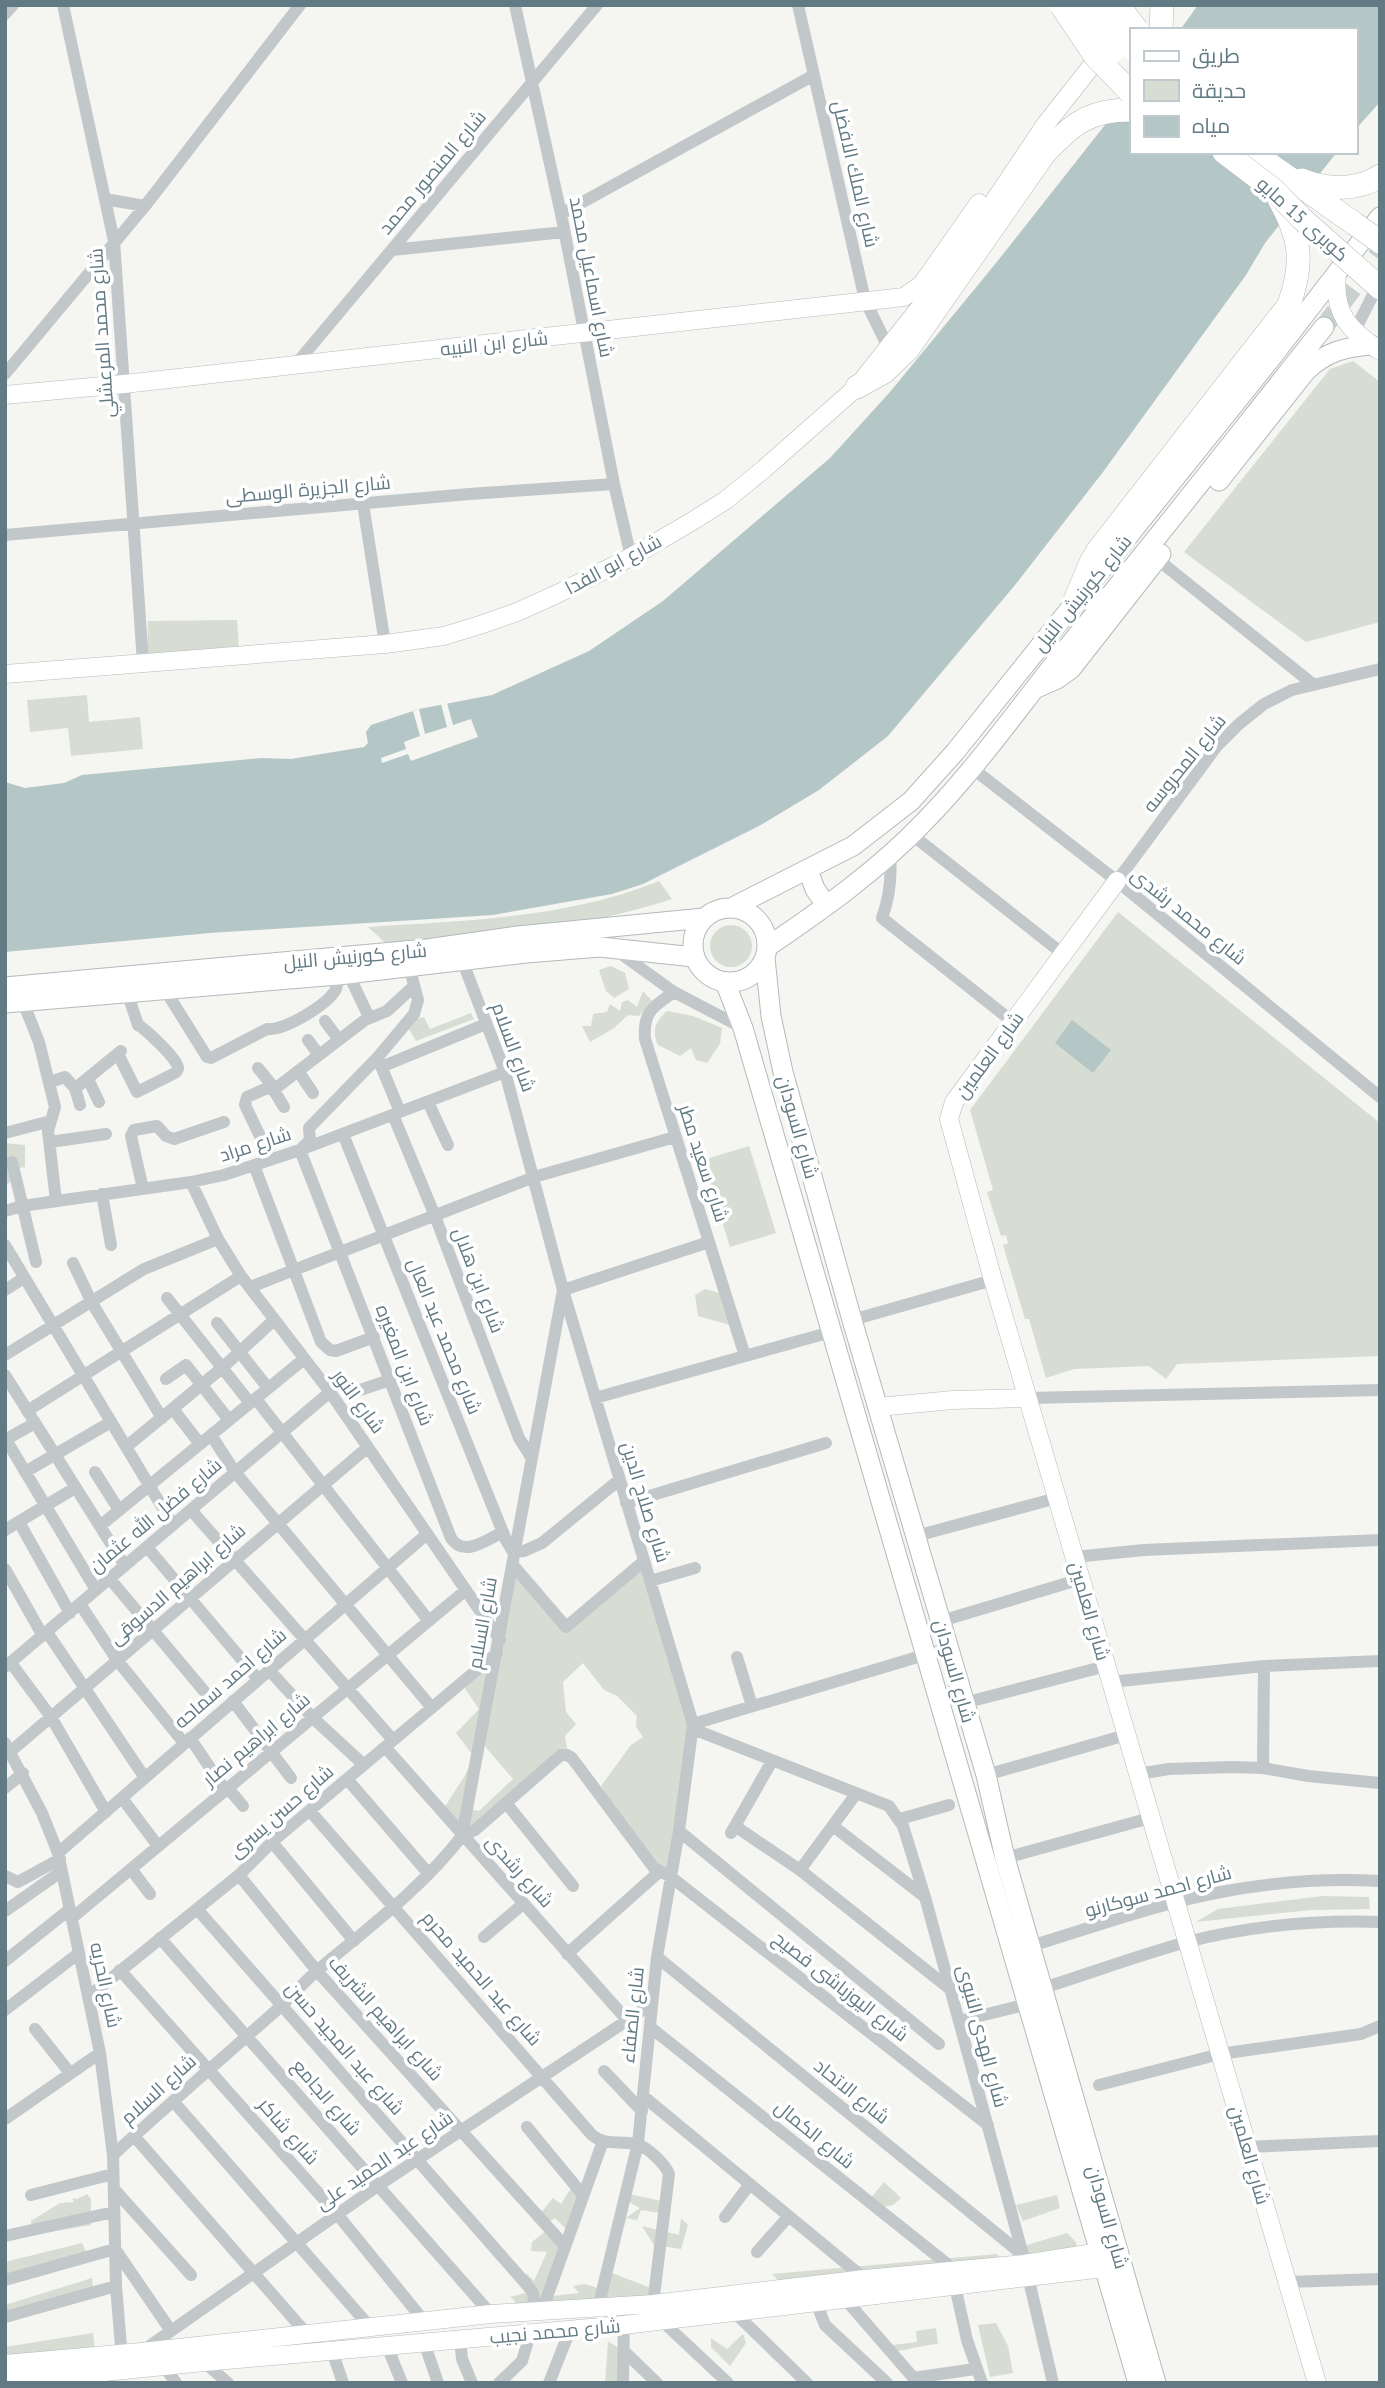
<svg xmlns="http://www.w3.org/2000/svg" width="1385" height="2388" viewBox="0 0 1385 2388" font-family="'PT Sans',Cairo,sans-serif">
<style>
.green{fill:#d7ddd2}
.water{fill:#b5c6c7}
.pier{fill:#f5f5f1}
.lines{fill:none;stroke-linecap:round;stroke-linejoin:round}
.primary-tunnel{stroke:#c9d0d0;stroke-width:19;stroke-dasharray:19 10;stroke-linecap:butt}
.secondary-casing{stroke:#b4bbbe;stroke-width:19}
.primary-casing{stroke:#b3b9bc;stroke-width:21}
.highway-casing{stroke:#b4b9bb;stroke-width:24}
.street{stroke:#c2c7c9;stroke-width:12}
.secondary{stroke:#fff;stroke-width:18}
.primary{stroke:#fff;stroke-width:19}
.highway{stroke:#fff;stroke-width:23}
.highway-bridge-casing{stroke:#b4b9bb;stroke-width:24;stroke-linecap:butt}
.highway-bridge{stroke:#fff;stroke-width:23}
.labels{text-anchor:middle;dominant-baseline:central;stroke-width:7;stroke-linejoin:round;paint-order:stroke}
.street-label{font-size:19px;fill:#627a84;stroke:#fff}
</style>
<rect width="100%" height="100%" fill="#f5f5f1"/>
<path class="green" d="M1353 361 1380 382V622L1306 642 1184 552 1330 369Z
M237 620 239 650 147 659 148 621Z
M87 695 89 722 140 717 143 749 71 756 68 728 30 732 27 700Z
M659 881 672 899C582 929 486 936 392 949L368 927C465 921 568 918 659 881Z
M1118 912 1380 1123V1356L1177 1364 1166 1379 1149 1366 1074 1369 1046 1378 1029 1319H1025L1003 1245 1008 1243 1006 1235 1001 1236 987 1192 993 1190 970 1110Z
M710 946a21 21 0 1 1 42 0a21 21 0 1 1-42 0Z
M611 966 625 973 629 989 614 998 606 991 599 970Z
M643 991 652 1001 639 1016 628 1015 614 1028 590 1042 582 1026H591L593 1014 607 1012 610 1004 620 1011 622 1002 628 1000 637 1007Z
M667 1011 693 1016 722 1028 720 1044 707 1063 696 1060 691 1048 680 1056 658 1045C651 1030 656 1021 667 1011Z
M471 1013 474 1019 416 1041 409 1029 410 1021 424 1017 430 1029Z
M5 1143 25 1145V1167L11 1170 12 1181 5 1185Z
M749 1146 776 1233 730 1247 703 1160Z
M705 1289 720 1293 733 1326 698 1316 695 1295Z
M645 1565 693 1724 669 1873 647 1862 601 1786 631 1745 643 1737 636 1727 637 1716 617 1696 604 1690 583 1663 563 1682 566 1712 576 1724 565 1736 567 1749 469 1833 471 1809 479 1811 513 1779 483 1744 514 1574 564 1630Z
M494 1660 461 1829 444 1808 464 1777 474 1757 456 1733 479 1709 464 1687Z
M1323 1896 1369 1897 1370 1909 1311 1910 1196 1922 1218 1909Z
M884 2182 901 2198 893 2205 881 2207 870 2199Z
M571 2188 579 2197 567 2230 555 2218 547 2223 540 2214 553 2198 561 2204Z
M87 2194 91 2199V2225L32 2235 31 2221 60 2203 74 2202 72 2198 77 2199Z
M629 2194 661 2201 660 2213 641 2210 637 2220 626 2218 640 2208 627 2201Z
M1057 2195 1060 2208 1023 2221 1016 2205Z
M681 2218 688 2225 681 2249 654 2245 642 2226 679 2235Z
M547 2230 562 2247 540 2308 514 2309 515 2301 510 2297 530 2292 523 2276 527 2274 534 2281 547 2252 531 2251 532 2242Z
M1067 2233 1076 2242 1077 2252 1027 2260 1024 2246Z
M82 2243 87 2254 5 2277V2262Z
M997 2254 1006 2264 783 2285 772 2274Z
M612 2273 651 2288 650 2300 603 2304Z
M92 2278 93 2289 5 2316V2305Z
M585 2284 600 2289 597 2304 548 2307 553 2296 579 2293 573 2286Z
M996 2323 1008 2346 1013 2373 990 2377 978 2325Z
M936 2328 938 2344C922 2345 910 2350 894 2351L892 2345 917 2342 916 2331Z
M93 2333 95 2349 5 2357V2347Z
M743 2334 746 2343 730 2366 711 2347V2338L727 2349Z
M608 2341 620 2349 618 2383H605Z"/>
<path class="water" d="M1198 5H1380V102L1355 130V30H1180Z
M1131 92V152H1337L1265 243 1246 275 1103 472 1015 585 888 736 819 790 759 826 643 884 612 894 493 915 210 933 5 952V782L25 788 64 783 82 775 261 758 291 759 364 747 368 743 366 732 371 725 419 709 492 695 589 651 663 601 830 458 890 392 996 263Z
M1072 1020 1111 1050 1093 1073 1055 1043Z"/>
<path class="pier" d="M447 703 453 725 471 719 478 737 411 761 408 754 382 763 381 758 406 749 404 742 420 736 413 711 419 709 425 734 447 727 441 704Z"/>
<g class="lines">
<path class="primary-tunnel" d="M1324 327 1380 252"/>
<g class="secondary-casing">
<path id="secondary" d="M1337 273C1333 314 1348 329 1380 351
M5 395 124 384 904 297 922 284 979 203
M5 674 385 644 444 636 483 624 517 612 557 594 631 557 691 522 726 500 764 469 857 387 940 282 1045 125 1105 49
M1117 881 954 1102 949 1119 993 1280 1317 2383
M878 1407 953 1400 1028 1398
M5 2364 141 2352 491 2314 653 2304 865 2279 1024 2264 1100 2252
M5 2382 204 2362 624 2325 1104 2268"/>
</g>
<g class="primary-casing">
<path id="primary" d="M1219 481 1306 371C1326 352 1344 347 1371 345
M1039 687 1057 679 1071 669 1161 554
M808 870 815 889 826 905
M731 908 853 846 911 801 955 752 1272 357 1380 217
M693 945a37 37 0 1 1 74 0a37 37 0 1 1-74 0Z
M767 947C822 910 878 870 924 822 975 770 1017 710 1062 654 1151 547 1237 436 1324 327
M765 958 771 1016 783 1072 852 1320 986 1775 1005 1858 1156 2383
M725 982 743 1028 1138 2383
M5 987 427 949 518 936 704 918
M5 1003 338 975 526 953 600 947 694 957"/>
</g>
<g class="highway-casing">
<path id="highway" d="M1161 30 1162 5
M1252 152 1355 224
M1302 180C1326 190 1358 191 1380 176
M857 387 884 372 908 349 1044 154C1072 124 1089 110 1131 110
M1074 603 1091 562 1099 549 1289 305C1304 261 1301 239 1279 199"/>
</g>
<path class="street" d="M63 5 114 241 143 663
M515 5 561 214 614 484 631 557
M798 5 865 300 888 347
M5 14 13 5
M105 199 145 206
M561 214 814 75
M392 250 564 232
M1354 332 1373 295
M296 364 597 5
M5 374 145 206 300 5
M363 504 385 644
M5 535 469 494 614 484
M1157 559 1314 685
M972 768 1117 881 1380 1097
M911 834 1063 954
M890 854C892 877 890 896 882 918L1013 1022
M1117 881 1217 746 1239 724 1264 704 1292 690 1380 669
M617 951 674 992 743 1028
M409 966 418 1000 414 1014 377 1058 309 1128 310 1140 300 1150 451 1538C464 1558 486 1540 503 1532
M348 973 369 1017
M164 988 207 1057 211 1058 267 1029C284 1031 325 1006 335 991 338 986 337 980 338 975
M674 992C653 1007 643 1011 645 1039L745 1356
M23 1002 39 1042 55 1107 48 1131 56 1201
M325 1021 339 1040
M308 1040 319 1055
M118 1054 137 1092 175 1073C176 1072 178 1070 178 1068 179 1060 145 1029 138 1025L127 992
M379 1061 400 1112
M381 1067 486 1024
M258 1068 275 1089
M298 1071 313 1093
M88 1079 99 1102
M50 1082 65 1077 73 1086 77 1087 121 1051
M75 1088 80 1105
M273 1089 284 1107
M428 1102 448 1145
M393 1115 435 1216 519 1438 531 1457
M5 1133 51 1121
M343 1134 506 1540 513 1552 524 1551 542 1543 619 1480
M50 1142 106 1134
M271 1159 245 1105 247 1097 265 1089 276 1088 365 1020 387 1011 414 986
M12 1162 36 1262
M254 1165 321 1342 330 1350 336 1351 374 1337
M191 1182 218 1239 241 1276 330 1392 500 1640
M143 1189 131 1136 134 1130 157 1126 166 1136 174 1139 224 1122
M102 1194 111 1245
M5 1211 22 1206 191 1182 224 1175 300 1150 505 1072
M5 1245 173 1525
M73 1263 92 1303 162 1418
M250 1287 534 1177 675 1137
M5 1290 24 1278
M167 1298 250 1403
M852 1320 993 1280
M217 1323 268 1388
M5 1355 144 1269 218 1239
M5 1375 125 1566
M166 1379 186 1365 229 1420
M354 1392 390 1380
M595 1398 831 1332
M1028 1398 1380 1390
M256 1399 429 1621
M173 1409 200 1444
M27 1411 241 1276
M211 1435 235 1472 432 1708
M5 1438 96 1590
M5 1440 35 1423
M126 1447 222 1368 274 1320
M25 1472 111 1422
M95 1472 119 1510
M626 1503 826 1443
M191 1510 393 1740
M19 1522 70 1613
M100 1526 304 1359
M5 1530 75 1488
M916 1536 1057 1498
M147 1547 258 1679
M1074 1557 1144 1550 1380 1540
M512 1564 566 1627 644 1561
M5 1569 43 1636
M110 1579 204 1691
M650 1581 695 1568
M80 1604 117 1660 184 1743
M941 1621 1081 1579
M47 1632 145 1778
M737 1657 752 1706
M11 1663 51 1717 106 1812
M5 1667 330 1392
M269 1670 313 1718 364 1765
M1111 1682 1264 1666 1380 1661
M233 1701 291 1778
M964 1703 1106 1666
M693 1724 948 1648
M693 1729 889 1806 903 1826 925 1897 1023 2255 1053 2383
M190 1738 225 1790
M5 1743 42 1813 58 1853 100 2053 113 2155 116 2286 122 2359
M385 1747 627 2020
M11 1751 368 1447
M1263 1768 1264 1666
M1138 1774 1169 1769 1232 1767 1263 1768 1308 1776 1380 1783
M986 1775 1126 1735
M347 1779 428 1873
M5 1788 23 1773
M228 1788 243 1806
M122 1798 158 1846
M506 1803 573 1886
M310 1811 592 2135C611 2151 631 2132 655 2156 661 2162 666 2166 669 2174L653 2304
M900 1819 949 1805
M735 1826 800 1870 950 1989
M833 1826 925 1897
M679 1831 939 2044
M731 1833 772 1761
M462 1836 475 1830 561 1755H567L572 1758 654 1868 671 1877 988 2125
M272 1842 354 1941
M58 1853 427 1534
M1005 1858 1150 1818
M131 1869 150 1894
M800 1870 856 1794
M239 1875 317 1971 565 2246
M5 1876 18 1882 60 1859
M197 1909 527 2285 533 2293 535 2312
M5 1911 62 1871
M72 1918 466 1590
M484 1937 523 1904
M160 1938 491 2314
M1031 1946C1094 1927 1156 1904 1221 1892 1273 1882 1326 1878 1380 1881
M567 1954 659 1872
M657 1957 1023 2255
M5 1961 70 1909
M120 1970 337 2214 424 2321
M1043 1988C1091 1973 1139 1955 1187 1942 1249 1926 1316 1920 1380 1922
M88 1997 239 1875 272 1842 497 1653
M5 2010 79 1953
M959 2021 1028 2004
M650 2027 956 2271
M35 2029 70 2073
M604 2071 642 2111
M1099 2085 1220 2054 1361 2034 1380 2026
M643 2096 865 2279
M173 2101 370 2327
M5 2119 100 2053
M527 2127 583 2195
M134 2136 306 2333
M1247 2147 1380 2141
M113 2155C168 2105 225 2056 280 2007 293 1995 305 1981 318 1970 368 1928 422 1888 462 1836L563 1290 505 1072 462 960
M114 2189 191 2275
M31 2195 113 2174
M725 2217 750 2184
M5 2236 114 2212
M757 2252 789 2216
M5 2280 115 2249 171 2331
M1287 2282 1380 2279
M955 2286 967 2340 982 2383
M845 2299 918 2383
M816 2302 825 2325 887 2383
M598 2308 638 2143 657 1957 679 1831 693 1724 563 1290 709 1242
M542 2311 603 2141
M734 2312 807 2383
M5 2317 116 2286
M662 2321 728 2383
M460 2339 462 2359 472 2383
M424 2342 438 2383
M387 2346 402 2383
M144 2350 379 2185 652 2004
M332 2351 343 2383
M624 2351 657 2383
M204 2362 228 2383
M164 2366 176 2383
M913 2378 975 2369
M499 2383 522 2361 530 2334
M549 2383 570 2330
M623 2383 624 2317"/>
<use href="#secondary" class="secondary"/>
<use href="#primary" class="primary"/>
<use href="#highway" class="highway"/>
<g class="highway-bridge-casing">
<path id="highway-bridge" d="M1061 5 1096 57 1131 93
M1080 5 1112 52
M1099 5 1131 48
M1118 5 1137 30
M1224 152 1274 190 1301 218 1380 288
M1355 224 1380 242"/>
</g>
<use href="#highway-bridge" class="highway-bridge"/>
</g>
<g class="labels">
<g class="street-label">
<text transform="translate(432 172) rotate(-50)">شارع المنصور محمد</text>
<text transform="translate(856 174) rotate(77)">شارع الملك الافضل</text>
<text transform="translate(1303 219) rotate(42)">كوبرى 15 مايو</text>
<text transform="translate(592 277) rotate(79)">شارع اسماعيل محمد</text>
<text transform="translate(101 333) rotate(-94)">شارع محمد المرعشلي</text>
<text transform="translate(494 343) rotate(-6)">شارع ابن النبيه</text>
<text transform="translate(308 489) rotate(-5)">شارع الجزيرة الوسطى</text>
<text transform="translate(613 564) rotate(-28)">شارع ابو الفدا</text>
<text transform="translate(1082 593) rotate(-51)">شارع كورنيش النيل</text>
<text transform="translate(1184 763) rotate(-51)">شارع المحروسه</text>
<text transform="translate(1189 916) rotate(39)">شارع محمد رشدى</text>
<text transform="translate(355 956) rotate(-5)">شارع كورنيش النيل</text>
<text transform="translate(514 1047) rotate(70)">شارع السلام</text>
<text transform="translate(989 1055) rotate(-54)">شارع العلمين</text>
<text transform="translate(798 1127) rotate(74)">شارع السودان</text>
<text transform="translate(255 1144) rotate(-18)">شارع مراد</text>
<text transform="translate(704 1163) rotate(72)">شارع سعيد مطر</text>
<text transform="translate(479 1280) rotate(69)">شارع ابن هلال</text>
<text transform="translate(445 1336) rotate(68)">شارع محمد عبد العال</text>
<text transform="translate(405 1365) rotate(69)">شارع ابن المغيره</text>
<text transform="translate(359 1401) rotate(54)">شارع النور</text>
<text transform="translate(646 1502) rotate(73)">شارع صلاح الدين</text>
<text transform="translate(155 1515) rotate(-40)">شارع فضل الله عثمان</text>
<text transform="translate(177 1584) rotate(-41)">شارع ابراهيم الدسوقى</text>
<text transform="translate(1090 1611) rotate(74)">شارع العلمين</text>
<text transform="translate(482 1623) rotate(-80)">شارع السلام</text>
<text transform="translate(955 1671) rotate(74)">شارع السودان</text>
<text transform="translate(230 1678) rotate(-41)">شارع احمد سماحه</text>
<text transform="translate(256 1739) rotate(-40)">شارع ابراهيم نصار</text>
<text transform="translate(281 1811) rotate(-41)">شارع حسن يسرى</text>
<text transform="translate(520 1871) rotate(48)">شارع رشدى</text>
<text transform="translate(1158 1891) rotate(-15)">شارع احمد سوكارنو</text>
<text transform="translate(482 1978) rotate(49)">شارع عبد الحميد محرم</text>
<text transform="translate(106 1985) rotate(78)">شارع الحريه</text>
<text transform="translate(841 1986) rotate(38)">شارع اليوزباشى فصيح</text>
<text transform="translate(632 2015) rotate(-84)">شارع الصفاء</text>
<text transform="translate(386 2018) rotate(48)">شارع ابراهيم الشريف</text>
<text transform="translate(983 2036) rotate(75)">شارع الهدى النبوى</text>
<text transform="translate(345 2048) rotate(49)">شارع عبد المجيد حسن</text>
<text transform="translate(158 2089) rotate(-42)">شارع السلام</text>
<text transform="translate(852 2091) rotate(39)">شارع الاتحاد</text>
<text transform="translate(327 2097) rotate(49)">شارع الجامع</text>
<text transform="translate(289 2131) rotate(49)">شارع شاكر</text>
<text transform="translate(815 2134) rotate(39)">شارع الكمال</text>
<text transform="translate(1250 2155) rotate(74)">شارع العلمين</text>
<text transform="translate(384 2160) rotate(-34)">شارع عبد الحميد على</text>
<text transform="translate(1108 2217) rotate(74)">شارع السودان</text>
<text transform="translate(555 2331) rotate(-5)">شارع محمد نجيب</text>
</g>
</g>
<rect width="1385" height="2388" fill="none" stroke="#627a84" stroke-width="14"/>
<rect x="1130" y="28" width="228" height="126" fill="#ffffff" stroke="#c0cace" stroke-width="2"/>
<rect x="1144" y="51" width="35" height="10" fill="#ffffff" stroke="#c0cace" stroke-width="2"/>
<text x="1192" y="63" font-size="21" fill="#627a84">طريق</text>
<rect x="1144" y="80" width="35" height="21" fill="#d7ddd2" stroke="#c0cace" stroke-width="2"/>
<text x="1192" y="98" font-size="21" fill="#627a84">حديقة</text>
<rect x="1144" y="116" width="35" height="21" fill="#b5c6c7" stroke="#c0cace" stroke-width="2"/>
<text x="1192" y="133" font-size="21" fill="#627a84">مياه</text>
</svg>
